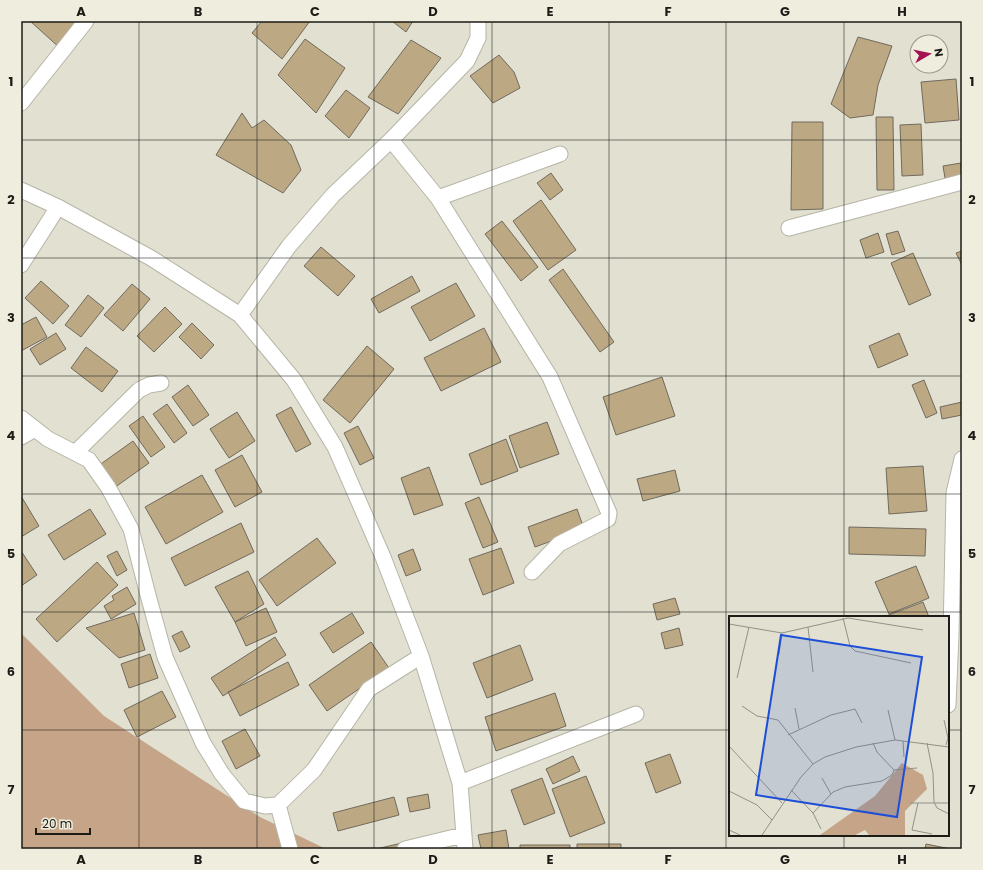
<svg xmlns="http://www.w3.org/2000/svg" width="983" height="870" viewBox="0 0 983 870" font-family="Poppins,sans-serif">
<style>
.forest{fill:#c5a487}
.building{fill:#bca883;stroke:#716a5e}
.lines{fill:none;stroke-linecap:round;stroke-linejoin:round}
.minor-casing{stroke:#b6b5a6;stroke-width:17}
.minor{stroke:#fff;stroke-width:15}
.grid{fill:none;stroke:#1c1b16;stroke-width:1;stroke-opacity:0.55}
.inset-road{fill:none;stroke:#929186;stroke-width:1}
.view{fill:#1d4ed8;fill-opacity:0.15;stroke:#1d4ed8;stroke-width:2}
.inset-edge{fill:none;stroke:#1c1b16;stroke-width:2}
.neatline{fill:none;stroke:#1c1b16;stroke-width:1.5}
.grid-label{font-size:13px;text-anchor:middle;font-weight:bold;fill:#1c1b16}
</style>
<rect width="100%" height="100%" fill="#e1e0d1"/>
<path class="forest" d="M21 633 104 716 260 817 326 849H21Z"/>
<path class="building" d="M30 21H86L61 49Z
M262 21H310L282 59 252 33Z
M392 21H413L406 32Z
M858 37 892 46 878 85 873 115 850 118 831 104Z
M305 39 345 68 316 113 278 75Z
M411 40 441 58 398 114 368 97Z
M499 55 514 72 520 88 493 103 470 76Z
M956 79 959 120 925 123 921 82Z
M346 90 370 108 349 138 325 116Z
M242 113 252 128 264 120 291 145 301 170 283 193 216 155Z
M876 117H893L894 190H877Z
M792 122H823V209L791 210Z
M921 124 923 175 902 176 900 125Z
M961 163 962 181 946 184 943 166Z
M551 173 563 190 550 200 537 183Z
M541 200 576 250 548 270 513 221Z
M502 221 538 267 521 281 485 234Z
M898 231 905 251 892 255 886 234Z
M878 233 884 252 866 258 860 240Z
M321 247 355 276 338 296 304 266Z
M962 251V265L956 253Z
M913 253 931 295 909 305 891 263Z
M563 269 614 342 600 352 549 280Z
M412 276 420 291 379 313 371 299Z
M41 281 69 306 53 324 25 298Z
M456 283 475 316 430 341 411 307Z
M132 284 150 299 123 331 104 315Z
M88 295 104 308 81 337 65 325Z
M165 307 182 324 154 352 137 336Z
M36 317 47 337 21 351V325Z
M192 323 214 345 201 359 179 337Z
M484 328 501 362 441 391 424 358Z
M56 333 66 349 40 365 30 349Z
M899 333 908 355 878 368 869 346Z
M367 346 394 369 350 423 323 400Z
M86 347 118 371 102 392 71 368Z
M662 377 675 416 616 435 603 397Z
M924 380 937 413 926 418 912 385Z
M188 385 209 415 193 426 172 397Z
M962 402V415L942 419 940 407Z
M167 404 187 433 174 443 153 414Z
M291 407 311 444 296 452 276 415Z
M237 412 255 441 229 458 210 429Z
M143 416 165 447 151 457 129 426Z
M547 422 559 454 520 468 509 436Z
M358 426 374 458 360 465 344 433Z
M506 439 518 471 481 485 469 454Z
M133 441 149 463 114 488 98 466Z
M242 455 262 492 235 507 215 470Z
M923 466 927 511 889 514 886 468Z
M429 467 443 505 414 515 401 478Z
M675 470 680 491 643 501 637 479Z
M202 475 223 512 166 544 145 507Z
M21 496 39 526 21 537Z
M479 497 498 542 483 548 465 503Z
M90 509 106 534 64 560 48 535Z
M577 509 584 529 535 547 528 527Z
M241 523 254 552 185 586 171 558Z
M849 527 926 529 925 556 849 554Z
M317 538 336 563 277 606 259 580Z
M501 548 514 583 483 595 469 559Z
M413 549 421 570 406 576 398 555Z
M21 551 37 575 21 586Z
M117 551 127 570 117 576 107 556Z
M97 562 118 585 57 642 36 619Z
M916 566 929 598 889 614 875 582Z
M248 571 264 604 235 622 215 587Z
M127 587 136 604 111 619 104 606 114 600 112 596Z
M675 598 680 614 657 620 653 604Z
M923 602 929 617H887L886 616Z
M266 608 277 632 246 646 235 622Z
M134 613 145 650 119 658 86 628Z
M352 613 364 633 333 653 320 633Z
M679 628 683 645 665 649 661 633Z
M182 631 190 647 180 652 172 636Z
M275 637 286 655 223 696 211 678Z
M371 642 389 668 327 711 309 685Z
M520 645 533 680 487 698 473 663Z
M150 654 158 678 129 688 121 664Z
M288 662 299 685 240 716 228 692Z
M162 691 176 717 137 737 124 710Z
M555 693 566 726 496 751 485 717Z
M245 729 260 756 236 769 222 741Z
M670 754 681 783 656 793 645 763Z
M573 756 580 771 553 784 546 769Z
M586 776 605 823 570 837 552 789Z
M542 778 555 813 524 825 511 790Z
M428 794 430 808 410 812 407 798Z
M394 797 399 815 338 831 333 813Z
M506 830 509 849H481L478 835Z
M415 840 417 849H376Z
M577 844H621V849H577Z
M926 844 951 849H925Z
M520 845H570V849H520Z"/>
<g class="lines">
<g class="minor-casing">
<path id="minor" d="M21 103 86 21
M391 140 438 198 550 377 609 513 608 519 559 544 532 572
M21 190 58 207 151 258 240 315 294 380 335 447 383 557 421 656 460 783 465 849
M438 198 560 154
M789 228 962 182
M21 265 58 207
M240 315 289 246 333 195 391 140 467 61 478 38V21
M21 418 48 439 89 460 108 487 131 529 148 595 165 657 203 743 222 774 244 801 265 806 278 805 314 770 369 689 421 656
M21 437 35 429
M76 452 139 390 149 385 161 383
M948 705 951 635 954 493 962 459
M460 783 636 714
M278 805 290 849
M405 849 463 835"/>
</g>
<use href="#minor" class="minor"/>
</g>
<path class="grid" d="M139 21V849M257 21V849M374 21V849M492 21V849M609 21V849M726 21V849M844 21V617M21 140H962M21 258H962M21 376H962M21 494H962M21 612H962M21 730H730M948 730H962M844 835V849"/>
<g transform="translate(729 616)">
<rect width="220" height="220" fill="#e1e0d1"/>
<path d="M173 147 194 159 198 173 176 195V219H140L136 214 126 219H91L146 180Z" fill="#c5a487"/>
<path class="inset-road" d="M114 2 121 30 126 35 182 47M0 8 53 17 119 2 194 14M79 11 84 56M50 38 53 17M8 62 20 11M13 90 28 100 49 104 84 148M66 92 70 113M159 94 166 124M215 104 219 122 217 129M59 119 102 99 126 93 133 107M174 125 175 141M144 127 148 136 165 154M198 127 204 157 205 186 208 192 220 198M0 130 53 187M165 154 188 152M93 162 102 178M62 174 84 197 92 213M0 175 28 189 43 204M181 187H220M189 187 183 214 203 218M84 197 104 176 116 171 153 165 163 159 165 154M0 214 11 219M33 219 72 161 84 148 96 141 127 131 166 124 220 131"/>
<path class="view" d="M52 19 193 41 168 201 27 179Z"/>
<rect width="220" height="220" class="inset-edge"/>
</g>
<rect width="983" height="870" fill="none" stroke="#efedde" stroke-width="44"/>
<g transform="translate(929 54) rotate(81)"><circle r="19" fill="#efedde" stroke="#9b998e"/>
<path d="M0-3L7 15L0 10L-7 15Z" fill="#a41252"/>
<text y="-6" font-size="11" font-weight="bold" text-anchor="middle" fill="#1c1b16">N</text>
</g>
<path d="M36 828v6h54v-6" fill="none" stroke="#1c1b16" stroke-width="2"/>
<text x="42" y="828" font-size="12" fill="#1c1b16" stroke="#efedde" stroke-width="3" paint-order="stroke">20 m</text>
<rect x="22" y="22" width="939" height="826" class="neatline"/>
<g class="grid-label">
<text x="81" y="16">A</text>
<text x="198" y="16">B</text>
<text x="315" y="16">C</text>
<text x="433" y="16">D</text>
<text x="550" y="16">E</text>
<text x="668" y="16">F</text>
<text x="785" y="16">G</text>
<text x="902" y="16">H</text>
<text x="11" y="86">1</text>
<text x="972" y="86">1</text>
<text x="11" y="204">2</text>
<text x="972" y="204">2</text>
<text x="11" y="322">3</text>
<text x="972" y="322">3</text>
<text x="11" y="440">4</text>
<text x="972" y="440">4</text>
<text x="11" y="558">5</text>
<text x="972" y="558">5</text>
<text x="11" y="676">6</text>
<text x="972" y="676">6</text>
<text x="11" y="794">7</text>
<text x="972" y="794">7</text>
<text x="81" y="864">A</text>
<text x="198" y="864">B</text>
<text x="315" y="864">C</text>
<text x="433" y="864">D</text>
<text x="550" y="864">E</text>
<text x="668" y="864">F</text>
<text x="785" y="864">G</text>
<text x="902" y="864">H</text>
</g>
</svg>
